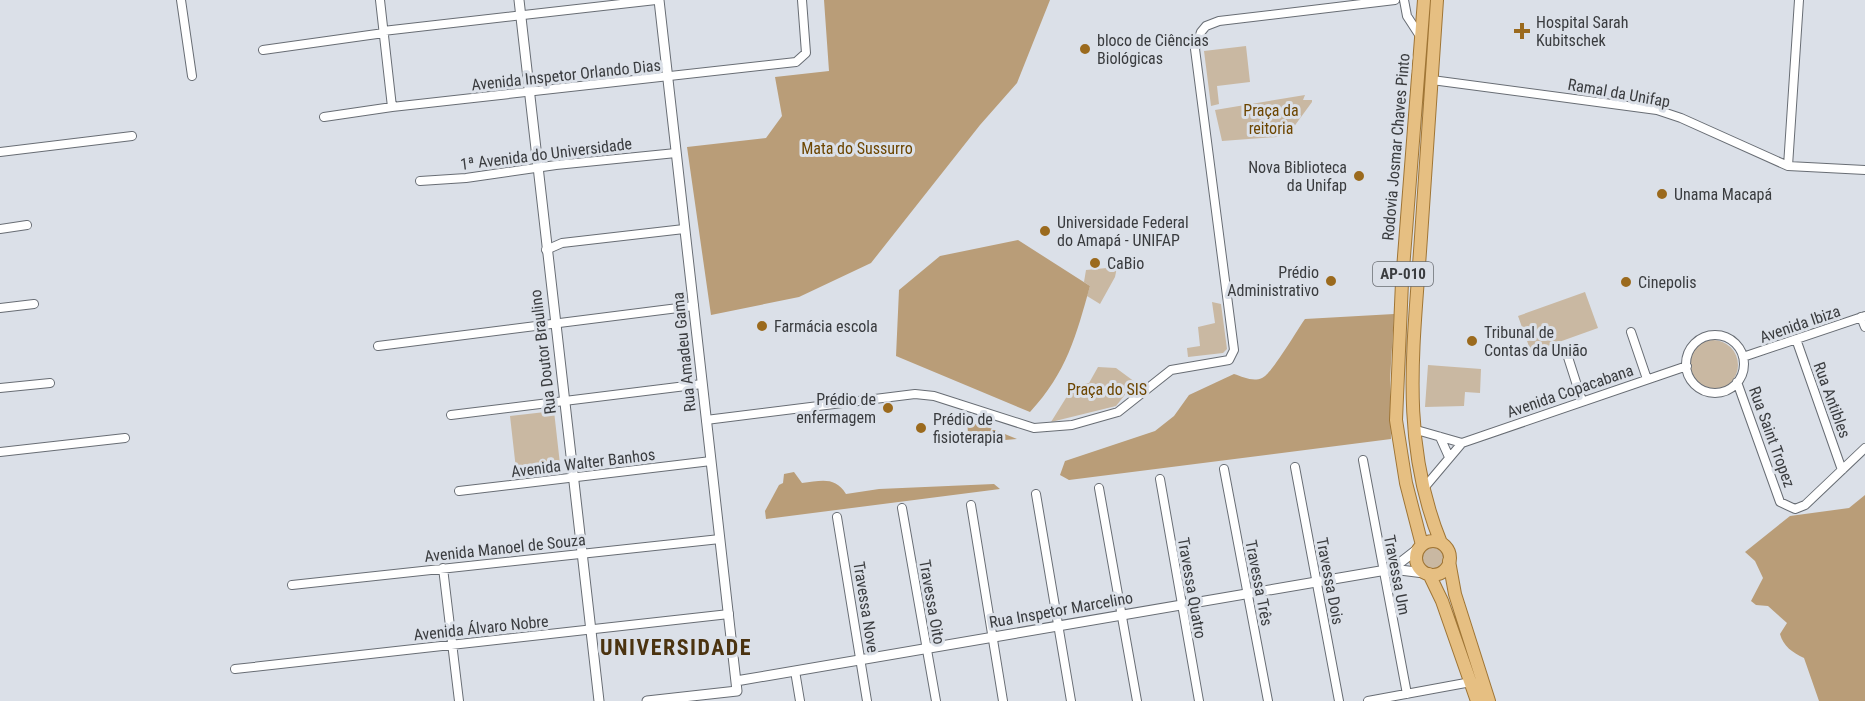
<svg xmlns="http://www.w3.org/2000/svg" width="1865" height="701" viewBox="0 0 1865 701" font-family="'Roboto Condensed',sans-serif">
<style>
.green{fill:#c9b8a2}
.forest{fill:#b99d78}
.lines{fill:none;stroke-linecap:round;stroke-linejoin:round}
.minor-casing{stroke:#686d74;stroke-width:10}
.tertiary-casing{stroke:#686d74;stroke-width:11}
.primary-casing{stroke:#9f7535;stroke-width:14}
.minor{stroke:#fff;stroke-width:8}
.tertiary{stroke:#fff;stroke-width:9}
.primary{stroke:#e6bf82;stroke-width:12}
.poi-dot{fill:#9b6a1d;stroke:#dbe0e8;stroke-width:2}
.labels{text-anchor:middle;dominant-baseline:central;stroke-width:6;stroke-linejoin:round;paint-order:stroke}
.shield{fill:#dbe0e8;stroke:#6a6d72;stroke-width:1.5}
.shield-label{font-size:15px;font-weight:bold;fill:#3a3c3f}
.poi-label{font-size:16px;fill:#3a3c3f;stroke:#dbe0e8;text-anchor:start}
.street-label{font-size:16px;fill:#3a3c3f;stroke:#dbe0e8}
.park-label{font-size:16px;fill:#6c4500;stroke:#dbe0e8}
.district-label{font-size:22px;font-weight:bold;letter-spacing:1.5px;fill:#4b3310;stroke:#dbe0e8}
</style>
<rect width="100%" height="100%" fill="#dbe0e8"/>
<path class="green" d="M1246 46 1250 82 1217 86 1219 104 1211 106 1204 51Z
M1305 95 1303 100H1312V102L1293 128 1277 137 1222 141 1215 110Z
M1117 267 1115 277 1100 304 1087 296 1090 286 1084 282 1086 270Z
M1585 292 1598 328 1531 352 1518 316Z
M1212 302 1221 304 1227 349 1223 353 1188 357 1187 348 1200 346 1198 327 1215 323Z
M1688 365a25 25 0 1 1 50 0a25 25 0 1 1-50 0Z
M1428 365 1481 369 1480 393 1465 392 1464 406 1425 407Z
M1098 367 1116 368 1135 382 1116 406 1051 422 1074 385 1089 383Z
M554 411 561 473 517 478 510 416Z
M1419 558a14 14 0 1 1 28 0a14 14 0 1 1-28 0Z"/>
<path class="forest" d="M824 0H1050L1017 83 980 125 871 263 799 297 711 315 687 147 766 138 782 116 775 77 829 71Z
M1018 240 1090 286C1076 336 1067 372 1030 412L896 356 899 290 940 256Z
M1394 314 1390 380 1391 439 1069 480 1060 475 1065 461 1155 431 1174 416 1189 395 1234 374C1243 377 1253 382 1262 378 1271 375 1297 330 1305 319Z
M967 422 985 426 1017 439 969 443Z
M794 472 802 483C821 481 835 476 846 494L879 489 994 484 1000 489 766 519 765 511 779 485 783 483 784 474Z
M1865 495V701H1819L1804 658C1793 653 1783 646 1780 634L1787 623 1768 606 1756 605 1751 601 1763 578 1755 561 1745 552 1790 516 1849 508Z"/>
<g class="lines">
<g class="minor-casing">
<path id="minor" d="M181 0 192 76
M380 0 392 107
M1404 0 1407 16 1420 36
M383 31 656 0
M263 50 384 33
M1432 80 1657 110 1681 118 1788 166 1865 170
M324 117 392 107 796 62 806 53 802 0
M0 152 132 136
M1788 166 1799 0
M420 181 466 178 556 165 676 153
M0 229 27 225
M546 250 562 243 684 229
M0 308 34 304
M1861 317 1865 327
M1631 332 1647 379
M1686 364a29 29 0 1 1 58 0a29 29 0 1 1-58 0Z
M1796 339 1842 470
M378 346 694 306
M1566 351 1582 401
M1743 357 1865 316
M1737 382 1780 502 1795 509 1805 505 1865 448
M0 388 50 383
M451 415 702 384
M706 420 915 394 934 396 1034 428 1072 425 1118 412 1171 370 1229 360 1234 350 1195 49 1201 32 1206 26 1219 21 1395 0
M1413 429 1462 443
M1440 437 1449 457
M0 452 125 438
M1363 460 1407 694
M1295 467 1339 701
M1224 469 1268 701
M1160 479 1199 701
M1099 488 1137 701
M1424 488 1462 443 1687 366
M459 491 711 461
M1036 494 1071 701
M971 505 1003 701
M902 508 936 701
M837 517 867 701
M443 568 459 701
M292 585 720 539
M235 669 729 614
M795 671 800 701
M1368 701 1471 682"/>
</g>
<g class="tertiary-casing">
<path id="tertiary" d="M519 0 599 701
M1392 569 1419 548
M736 681 1392 569 1424 573
M647 701 737 691 659 0"/>
</g>
<g class="primary-casing">
<path id="primary" d="M1437 0C1432 79 1427 158 1421 237 1414 344 1399 440 1441 543
M1416 558a17 17 0 1 1 34 0a17 17 0 1 1-34 0Z
M1422 545 1406 483 1396 420 1402 282 1424 0
M1449 561 1455 594 1489 701
M1429 574 1442 601 1477 701"/>
</g>
<use href="#minor" class="minor"/>
<use href="#tertiary" class="tertiary"/>
<use href="#primary" class="primary"/>
</g>
<g class="poi-dot">
<path d="M1519 22h6v6h6v6h-6v6h-6v-6h-6v-6h6z"/>
<circle cx="1085" cy="49" r="6"/>
<circle cx="1359" cy="176" r="6"/>
<circle cx="1662" cy="194" r="6"/>
<circle cx="1045" cy="231" r="6"/>
<circle cx="1095" cy="263" r="6"/>
<circle cx="1331" cy="281" r="6"/>
<circle cx="1626" cy="282" r="6"/>
<circle cx="762" cy="326" r="6"/>
<circle cx="1472" cy="341" r="6"/>
<circle cx="888" cy="408" r="6"/>
<circle cx="921" cy="428" r="6"/>
</g>
<g class="labels">
<rect class="shield" x="1373" y="262" width="60" height="24" rx="4.5"/>
<g class="shield-label">
<text x="1403" y="274">AP-010</text>
</g>
<g class="poi-label">
<text x="1536" y="22">Hospital Sarah<tspan x="1536" dy="18">Kubitschek</tspan></text>
<text x="1097" y="40">bloco de Ciências<tspan x="1097" dy="18">Biológicas</tspan></text>
<text x="1347" y="167" text-anchor="end">Nova Biblioteca<tspan x="1347" dy="18">da Unifap</tspan></text>
<text x="1674" y="194">Unama Macapá</text>
<text x="1057" y="222">Universidade Federal<tspan x="1057" dy="18">do Amapá - UNIFAP</tspan></text>
<text x="1107" y="263">CaBio</text>
<text x="1319" y="272" text-anchor="end">Prédio<tspan x="1319" dy="18">Administrativo</tspan></text>
<text x="1638" y="282">Cinepolis</text>
<text x="774" y="326">Farmácia escola</text>
<text x="1484" y="332">Tribunal de<tspan x="1484" dy="18">Contas da União</tspan></text>
<text x="876" y="399" text-anchor="end">Prédio de<tspan x="876" dy="18">enfermagem</tspan></text>
<text x="933" y="419">Prédio de<tspan x="933" dy="18">fisioterapia</tspan></text>
</g>
<g class="street-label">
<text transform="translate(566 75) rotate(-6)">Avenida Inspetor Orlando Dias</text>
<text transform="translate(1619 93) rotate(10)">Ramal da Unifap</text>
<text transform="translate(1396 147) rotate(-85)">Rodovia Josmar Chaves Pinto</text>
<text transform="translate(546 154) rotate(-7)">1ª Avenida do Universidade</text>
<text transform="translate(1800 324) rotate(-19)">Avenida Ibiza</text>
<text transform="translate(543 352) rotate(-97)">Rua Doutor Braulino</text>
<text transform="translate(684 352) rotate(-96)">Rua Amadeu Gama</text>
<text transform="translate(1570 391) rotate(-19)">Avenida Copacabana</text>
<text transform="translate(1832 400) rotate(70)">Rua Antibles</text>
<text transform="translate(1772 437) rotate(70)">Rua Saint Tropez</text>
<text transform="translate(583 463) rotate(-7)">Avenida Walter Banhos</text>
<text transform="translate(505 548) rotate(-6)">Avenida Manoel de Souza</text>
<text transform="translate(1397 575) rotate(79)">Travessa Um</text>
<text transform="translate(1330 581) rotate(79)">Travessa Dois</text>
<text transform="translate(1259 583) rotate(79)">Travessa Três</text>
<text transform="translate(1192 588) rotate(80)">Travessa Quatro</text>
<text transform="translate(932 602) rotate(80)">Travessa Oito</text>
<text transform="translate(866 607) rotate(81)">Travessa Nove</text>
<text transform="translate(1061 610) rotate(-10)">Rua Inspetor Marcelino</text>
<text transform="translate(481 628) rotate(-6)">Avenida Álvaro Nobre</text>
</g>
<g class="park-label">
<text x="1271" y="110">Praça da<tspan x="1271" dy="18">reitoria</tspan></text>
<text x="857" y="148">Mata do Sussurro</text>
<text x="1107" y="389">Praça do SIS</text>
</g>
<g class="district-label">
<text x="676" y="647">UNIVERSIDADE</text>
</g>
</g>
</svg>
